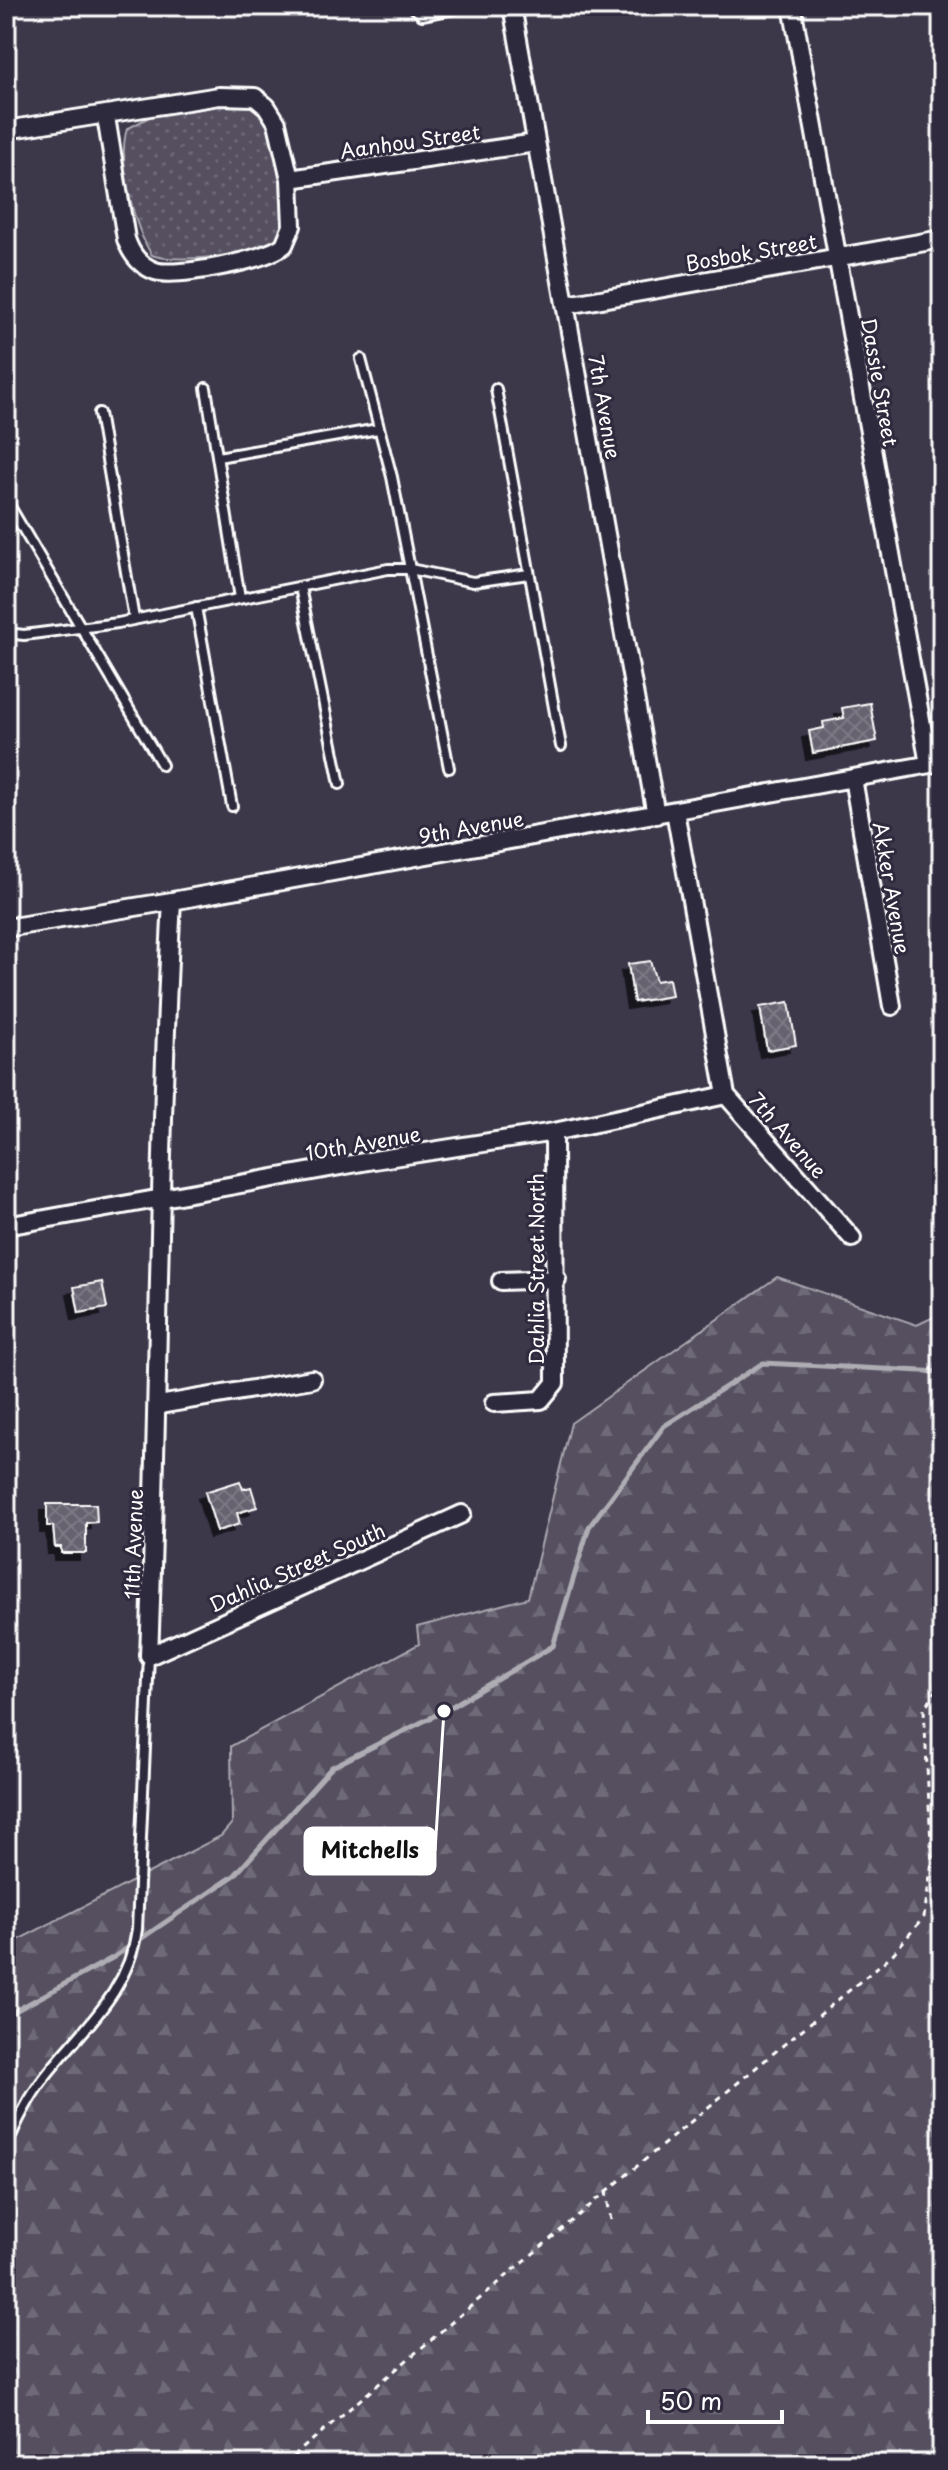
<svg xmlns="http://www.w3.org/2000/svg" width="948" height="2470" viewBox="0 0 948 2470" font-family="'Playpen Sans',sans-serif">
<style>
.forest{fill:url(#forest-firs);stroke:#aaa8b0;stroke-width:2}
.park{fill:url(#park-dots);stroke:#aaa8b0;stroke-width:2}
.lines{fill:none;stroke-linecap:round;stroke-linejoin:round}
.stream{stroke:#afadb4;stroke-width:5}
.building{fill:url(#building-cross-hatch);stroke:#fff;stroke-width:2;filter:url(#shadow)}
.service-casing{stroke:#fff;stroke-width:14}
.minor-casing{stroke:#fff;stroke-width:22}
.path{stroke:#fff;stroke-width:3;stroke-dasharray:6 6;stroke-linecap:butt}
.service{stroke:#2f2a3d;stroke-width:8}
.minor{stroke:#2f2a3d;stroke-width:16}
.labels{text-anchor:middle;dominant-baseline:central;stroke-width:6;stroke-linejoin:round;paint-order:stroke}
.street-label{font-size:20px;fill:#fff;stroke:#2f2a3d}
.leader{fill:none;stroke:#fff;stroke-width:3}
.callout-dot{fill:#fff;stroke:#2f2a3d;stroke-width:3}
.callout{fill:#fff;stroke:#fff;stroke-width:3}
.callout-label{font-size:22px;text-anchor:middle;font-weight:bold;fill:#111}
</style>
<defs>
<pattern id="forest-firs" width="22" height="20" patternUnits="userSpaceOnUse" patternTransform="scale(2)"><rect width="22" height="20" fill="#555060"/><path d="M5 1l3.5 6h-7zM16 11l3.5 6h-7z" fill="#6e6a78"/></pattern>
<pattern id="park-dots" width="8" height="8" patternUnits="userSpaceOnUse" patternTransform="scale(2)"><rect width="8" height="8" fill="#555060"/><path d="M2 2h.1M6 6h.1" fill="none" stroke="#6e6a78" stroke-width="1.8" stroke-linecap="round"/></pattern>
<pattern id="building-cross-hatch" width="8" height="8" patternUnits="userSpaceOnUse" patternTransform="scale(2)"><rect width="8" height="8" fill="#666270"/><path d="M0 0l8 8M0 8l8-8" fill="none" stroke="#7d7a85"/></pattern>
<filter id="shadow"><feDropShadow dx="-7" dy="7" stdDeviation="0" flood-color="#0009"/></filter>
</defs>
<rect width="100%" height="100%" fill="#3c3749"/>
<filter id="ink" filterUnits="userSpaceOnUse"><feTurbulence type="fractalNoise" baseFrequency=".0125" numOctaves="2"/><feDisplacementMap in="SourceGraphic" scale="16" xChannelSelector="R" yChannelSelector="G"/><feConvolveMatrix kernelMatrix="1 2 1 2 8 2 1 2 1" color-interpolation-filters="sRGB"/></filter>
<g filter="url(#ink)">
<path class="forest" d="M777 1277 917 1325 942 1313V2464H6V1946L221 1836 232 1823 231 1746 419 1644 417 1627 528 1598 571 1423Z"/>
<path class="park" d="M243 102 254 103C259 109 266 116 269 123 276 136 290 219 285 231 275 256 174 264 152 255 134 228 117 159 127 129L151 116Z"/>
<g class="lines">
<path class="stream" d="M6 2016 114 1957 235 1875 332 1767 444 1711 553 1646 589 1527 664 1426 763 1363 942 1372"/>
</g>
<path class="building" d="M870 703 877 741 813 753 809 731 824 728 823 722 844 718 842 708Z
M650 961 656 981 669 979 672 996 634 1002 628 964Z
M789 1002 796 1045 767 1050 760 1007Z
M102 1282 107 1308 79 1313 74 1287Z
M240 1481 243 1489 251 1487 257 1507 237 1513 240 1524 217 1531 205 1492Z
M47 1504H96L97 1522 86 1523V1553H61V1547H55L53 1526H47Z"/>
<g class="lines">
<g class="service-casing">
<path id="service" d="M412 6 422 15 469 6
M361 359 392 477 449 768
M206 388 240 598
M496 389 561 746
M99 413 134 619
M218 457 378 429
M6 500 162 765
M300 587 340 784
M196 607 232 806
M6 633 24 635 118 623 388 569H410L473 582 529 574
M6 2148C16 2123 28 2099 44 2078 81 2030 129 1993 137 1929L149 1656"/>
</g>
<g class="minor-casing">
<path id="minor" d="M512 6 656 815
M792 6 929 764
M6 130 219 96 255 97 267 107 277 123 290 179 292 226 284 245C267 260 176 278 155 271 139 265 131 254 126 239L106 117
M290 179 536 143
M567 305 942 239
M853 778 892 1006
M675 811 726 1095 852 1238
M172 901C158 1153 159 1405 149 1656L462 1514
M6 928 172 901 942 762
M6 1226 374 1160 554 1132 726 1095
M501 1281 557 1279
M494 1403 541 1400 555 1383 554 1132
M159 1405 312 1379"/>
</g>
<path class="path" d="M606 2192 892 1955 924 1917 932 1862 924 1709 942 1682
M284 2464 606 2192 612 2226"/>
<use href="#service" class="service"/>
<use href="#minor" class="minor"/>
</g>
</g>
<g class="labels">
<g class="street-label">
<text transform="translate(410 141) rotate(-8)">Aanhou Street</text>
<text transform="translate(751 252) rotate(-10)">Bosbok Street</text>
<text transform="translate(880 382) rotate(80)">Dassie Street</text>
<text transform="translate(605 407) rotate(80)">7th Avenue</text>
<text transform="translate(471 827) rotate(-10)">9th Avenue</text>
<text transform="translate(892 888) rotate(80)">Akker Avenue</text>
<text transform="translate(788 1135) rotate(49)">7th Avenue</text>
<text transform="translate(363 1143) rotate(-10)">10th Avenue</text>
<text transform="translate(536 1269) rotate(-90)">Dahlia Street North</text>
<text transform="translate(133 1544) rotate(-88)">11th Avenue</text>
<text transform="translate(297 1567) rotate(-24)">Dahlia Street South</text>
</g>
</g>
<path class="leader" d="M444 1711L435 1851"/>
<circle class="callout-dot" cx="444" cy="1711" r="8"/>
<rect class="callout" x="305" y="1828" width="130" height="46" rx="8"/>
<g class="callout-label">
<text x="370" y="1858">Mitchells</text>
</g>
<rect width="948" height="2470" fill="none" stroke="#2f2a3d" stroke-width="32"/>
<rect x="16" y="16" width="916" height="2438" fill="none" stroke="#fff" stroke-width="3" filter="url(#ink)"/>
<path d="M648 2410v12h134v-12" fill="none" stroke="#ffffff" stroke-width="4"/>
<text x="660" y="2410" font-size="24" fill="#ffffff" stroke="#2f2a3d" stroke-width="6" paint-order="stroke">50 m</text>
</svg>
